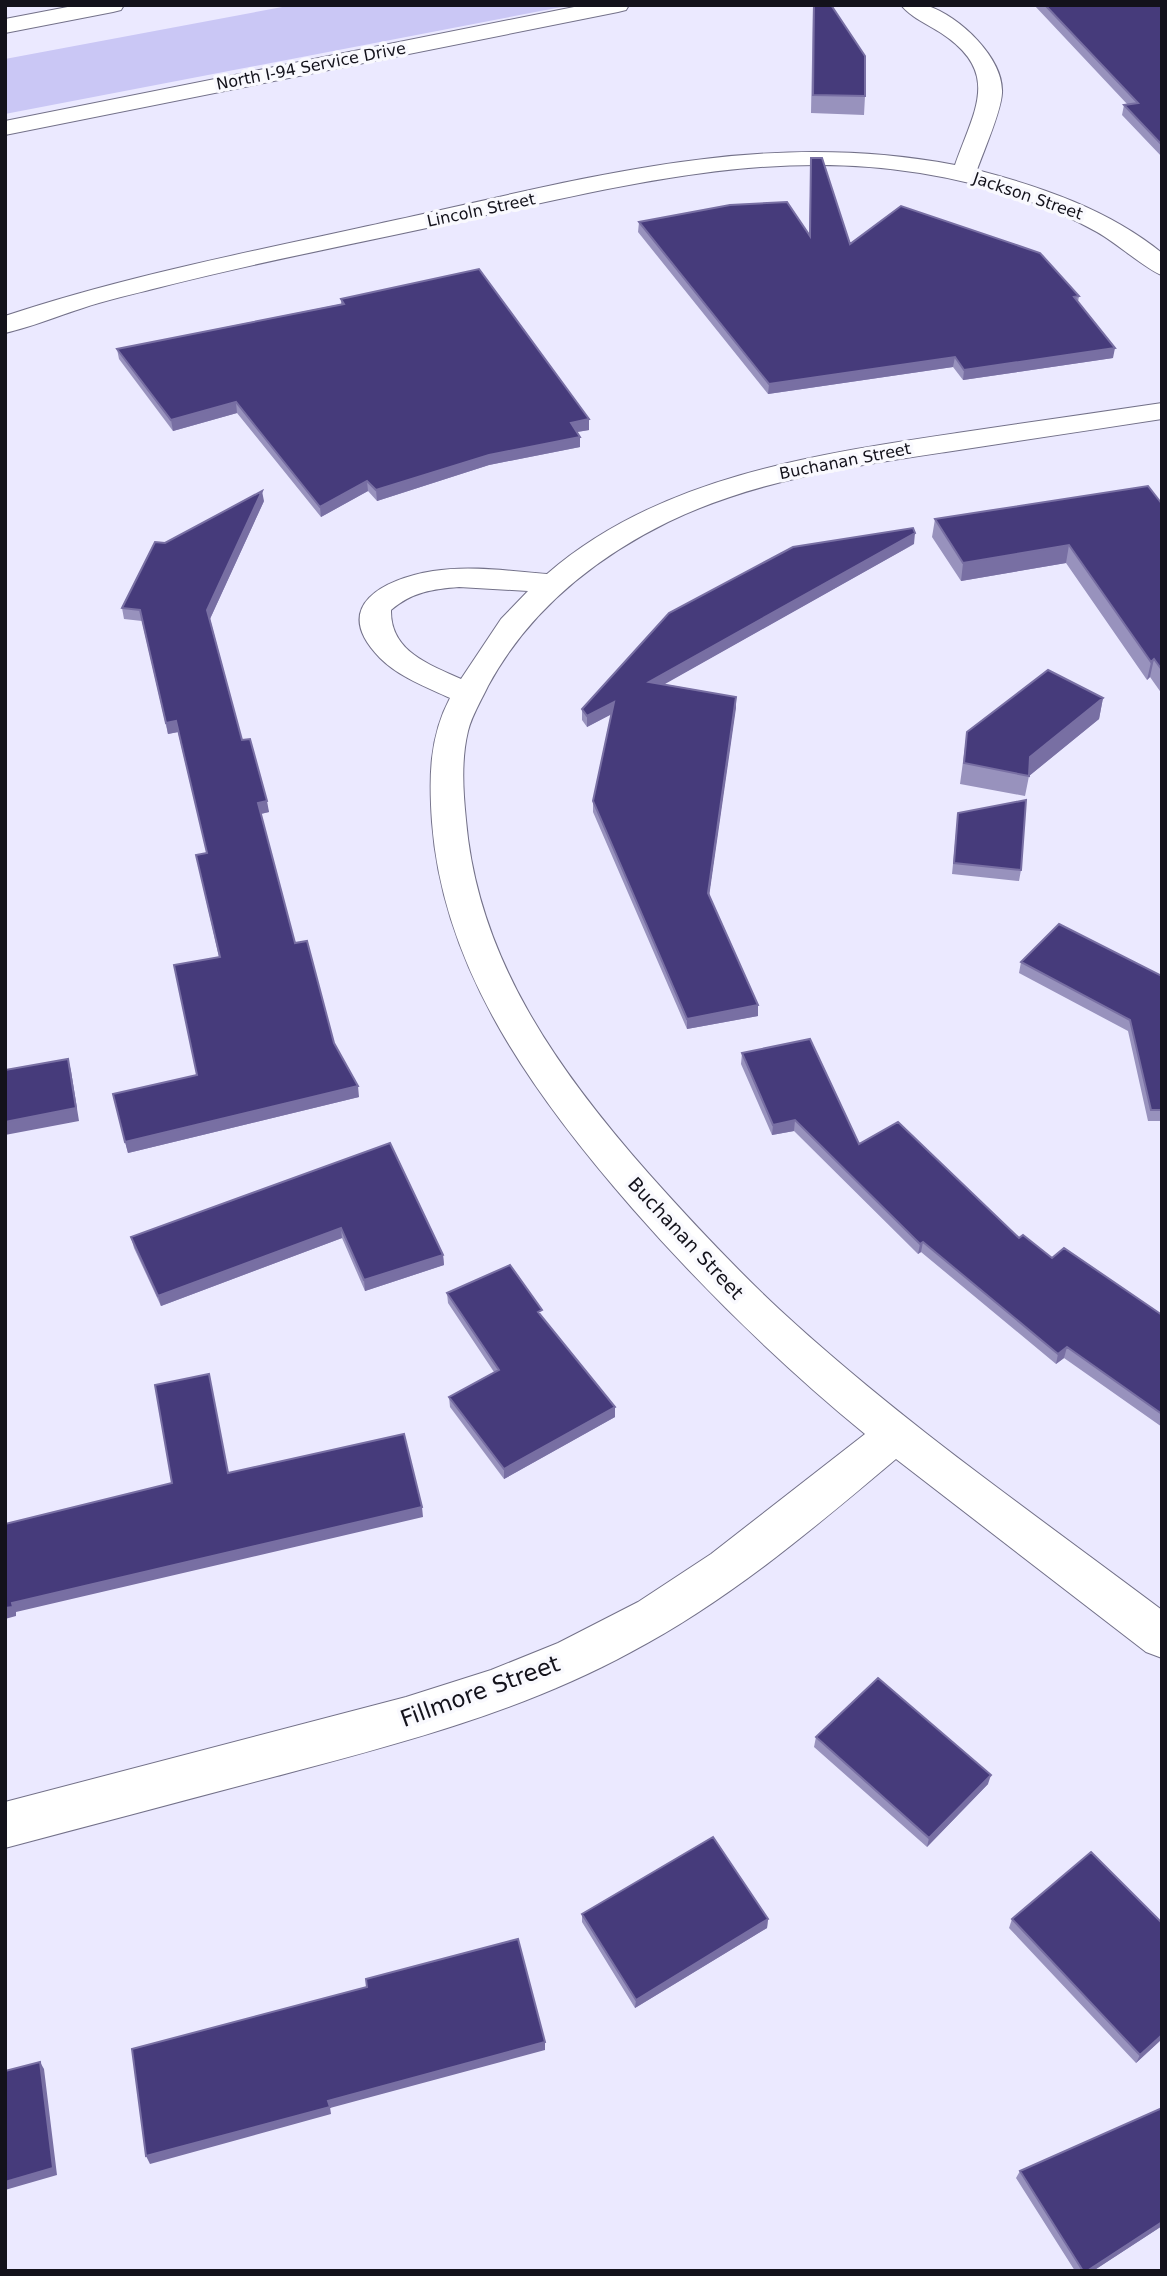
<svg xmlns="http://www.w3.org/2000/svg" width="1167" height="2276" viewBox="0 0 1167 2276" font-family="'DejaVu Sans',sans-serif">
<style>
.green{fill:#cac7f5}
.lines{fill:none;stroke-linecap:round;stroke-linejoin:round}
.street-casing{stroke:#737189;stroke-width:2}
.secondary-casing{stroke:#737189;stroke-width:2}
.highway-casing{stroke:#737189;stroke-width:2}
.street{fill:#fff;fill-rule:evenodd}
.secondary{fill:#fff;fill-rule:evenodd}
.highway{fill:#fff;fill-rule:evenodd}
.wall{fill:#9892bd}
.shaded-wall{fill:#786fa3}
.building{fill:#463b7b;stroke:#786fa3;stroke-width:2}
.labels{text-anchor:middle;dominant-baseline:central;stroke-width:7;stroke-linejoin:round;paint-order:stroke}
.far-street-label{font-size:16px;fill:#13121b;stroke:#f9f9fe}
.street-label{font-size:19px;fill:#13121b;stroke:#f9f9fe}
.near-street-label{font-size:23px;fill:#13121b;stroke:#f9f9fe}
</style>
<rect width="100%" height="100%" fill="#ebe9ff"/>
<path class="green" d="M293 5H572L5 114V59Z"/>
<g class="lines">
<g class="street-casing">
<path id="street" d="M901 5C909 5 921 3 928 6 959 16 1004 58 1002 93 1001 112 984 150 977 170 1042 187 1109 210 1162 253V275C1148 271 1114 241 1097 232 1043 202 982 183 920 173 774 149 633 183 491 214 381 239 270 259 161 287 134 294 106 300 80 309 55 317 31 327 5 333V316C131 274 261 250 391 221 581 180 758 127 955 165 974 110 1002 73 941 33 929 25 910 17 901 5Z
M1162 403V419C1090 430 1018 441 946 452 852 466 755 480 668 522 593 559 528 612 488 686 481 701 472 715 468 731 461 760 463 791 466 820 478 960 559 1072 649 1174 691 1221 734 1267 780 1310 899 1420 1033 1513 1162 1610V1658L1146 1652 896 1459C813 1529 728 1601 631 1652 521 1712 398 1744 277 1776 186 1800 96 1824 5 1848V1802L406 1697 491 1670 558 1643 638 1602 711 1554 865 1434C781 1365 705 1291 633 1209 537 1099 443 972 432 822 429 778 429 738 450 698 426 687 399 677 380 658 329 606 384 579 433 571 470 565 509 571 547 574 658 477 816 454 957 433 1025 423 1094 413 1162 403ZM459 587 528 591 501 619 461 679C428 664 390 651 391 610 412 592 433 589 459 587Z"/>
</g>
<g class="secondary-casing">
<path id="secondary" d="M584 5H629L626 10 618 12 5 135V121Z"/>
</g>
<g class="highway-casing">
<path id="highway" d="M78 5H124L121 10 113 12 5 33V19Z"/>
</g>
<use href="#street" class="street"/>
<use href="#secondary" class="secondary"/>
<use href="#highway" class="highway"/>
</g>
<path class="wall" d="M813 5H831L865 96 864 115 811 113Z
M1034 5H1162V157L1122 115 1124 105H1128Z
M811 158 850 244 1079 296 1078 302 1113 358 963 380 953 367 768 394 638 232 639 222 809 235Z
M341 299 589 430 577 432 580 437V447L489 465 377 501 368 491 321 517 237 413 173 431 119 359 117 349 341 304Z
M264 501 210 619 242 740 269 812 261 814 295 943 334 1043 359 1097 128 1153 113 1094 197 1075 219 957 196 855 207 853 178 732 168 734 142 621 124 619 122 608 165 543Z
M1162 504V694L1150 677 1147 680 1066 563 961 581 932 537 935 519Z
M914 544 664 684 736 697 709 894 758 1016 687 1029 593 812V801L611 714 587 727 582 720V709Z
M1103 698 1099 719 1029 776 1025 796 960 784 967 732Z
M958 813 1021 870 1019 881 952 874Z
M1021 962 1162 976V1121H1148L1128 1031 1019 973Z
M742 1053 859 1144 1052 1258 1162 1315V1427L1064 1358 1056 1364 921 1252 918 1254 794 1131 772 1135 741 1064Z
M390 1143 443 1255 444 1265 365 1291 342 1238 161 1306 134 1248 131 1237Z
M447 1293 542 1318 615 1417 504 1479 450 1407 449 1397 494 1372 448 1303Z
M816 1737 988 1784 927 1847 814 1747Z
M582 1914 768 1919 767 1928 635 2008 582 1922Z
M1012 1919 1162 1923V2039L1136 2063 1009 1928Z
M1162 2108V2226L1093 2271H1075L1016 2178 1020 2171Z"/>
<path class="shaded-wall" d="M1115 348 1113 358 963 380 964 370Z
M955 357 953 367 768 394 769 384Z
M236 402 237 413 173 431 171 420Z
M589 419V430L571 433V423Z
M580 437V447L489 465 377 501 376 490 489 455Z
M367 481 368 491 321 517 320 507Z
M262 491 264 501 209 621 207 610Z
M915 533 914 544 649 693V682Z
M1069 545 1066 563 961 581 963 563Z
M1154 659 1150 677 1147 680 1151 662Z
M736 697V708L708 904V893Z
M1103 698 1099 719 1029 776 1030 757Z
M614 702V713L587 727V716Z
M176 721 178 732 168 734 166 723Z
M267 801 269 812 260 814 258 803Z
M758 1005V1016L687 1029V1019Z
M68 1059 71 1071 79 1121 5 1135V1122Z
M358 1086 359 1097 128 1153 125 1142Z
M795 1120 794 1131 772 1135 773 1125Z
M341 1228 342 1238 161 1306 158 1296Z
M923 1242 921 1252 918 1254 920 1244Z
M443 1255 444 1265 365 1291 364 1280Z
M1067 1347 1064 1358 1056 1364 1058 1354Z
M615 1407V1417L504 1479V1469Z
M422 1507 423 1517 16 1612V1616L5 1619V1608L12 1603Z
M991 1775 988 1784 927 1847 929 1838Z
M768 1919 767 1928 635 2008 636 2000Z
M1162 2035V2039L1136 2063 1140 2055Z
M545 2042V2050L330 2108 328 2101Z
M40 2062 44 2069 57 2175 5 2190V2182Z
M330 2107 331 2114 150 2164 146 2156Z
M1162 2222V2226L1093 2271H1087Z"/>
<path class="building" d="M814 5H831L865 56V96L813 95Z
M1045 5H1162V145L1124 105 1138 103Z
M811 158H822L850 244 901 206 1040 253 1079 296 1074 297 1115 348 964 370 955 357 769 384 639 222 730 205 787 202 810 236Z
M479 269 589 419 571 423 580 437 489 455 376 490 367 481 320 507 236 402 171 420 117 349 344 304 341 299Z
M1148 486 1162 504V670L1154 659 1151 662 1069 545 963 563 935 519Z
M262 491 207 610 242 740 250 739 267 801 258 803 295 943 307 941 334 1043 358 1086 125 1142 113 1094 197 1075 174 965 220 957 196 855 207 853 176 721 166 723 140 610 122 608 155 542 165 543Z
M913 528 915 533 649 682 736 697 708 893 758 1005 687 1019 593 801 614 702 587 716 582 709 669 613 793 547Z
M1048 670 1103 698 1030 757 1029 776 964 763 967 732Z
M1026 800 1021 870 954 863 958 813Z
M1059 924 1162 976V1110H1151L1130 1020 1021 962Z
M810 1039 859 1144 898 1122 1019 1238 1023 1235 1052 1258 1064 1248 1162 1315V1414L1067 1347 1058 1354 923 1242 920 1244 795 1120 773 1125 742 1053Z
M68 1059 76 1108 5 1122V1070Z
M390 1143 443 1255 364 1280 341 1228 158 1296 131 1237Z
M510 1265 542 1310 538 1312 615 1407 504 1469 449 1397 499 1370 447 1293Z
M209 1374 228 1473 404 1434 422 1507 12 1603 13 1607 5 1608V1524L172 1483 155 1385Z
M878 1678 991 1775 929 1838 816 1737Z
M713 1837 768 1919 636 2000 582 1914Z
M1091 1852 1162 1923V2035L1140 2055 1012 1919Z
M518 1939 545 2042 328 2101 330 2107 146 2156 132 2049 367 1987 366 1979Z
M40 2062 53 2168 5 2182V2071Z
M1162 2108V2222L1087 2271H1083L1020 2171Z"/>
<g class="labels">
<g class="far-street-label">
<text transform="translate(311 66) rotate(-11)">North I-94 Service Drive</text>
<text transform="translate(1028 196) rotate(19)">Jackson Street</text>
<text transform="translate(481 210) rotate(-12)">Lincoln Street</text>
<text transform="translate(845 461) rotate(-11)">Buchanan Street</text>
</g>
<g class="street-label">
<text transform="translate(686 1238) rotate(47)">Buchanan Street</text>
</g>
<g class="near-street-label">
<text transform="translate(480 1691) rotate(-20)">Fillmore Street</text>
</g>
</g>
<rect width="1167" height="2276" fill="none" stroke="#13121b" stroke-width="14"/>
</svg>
